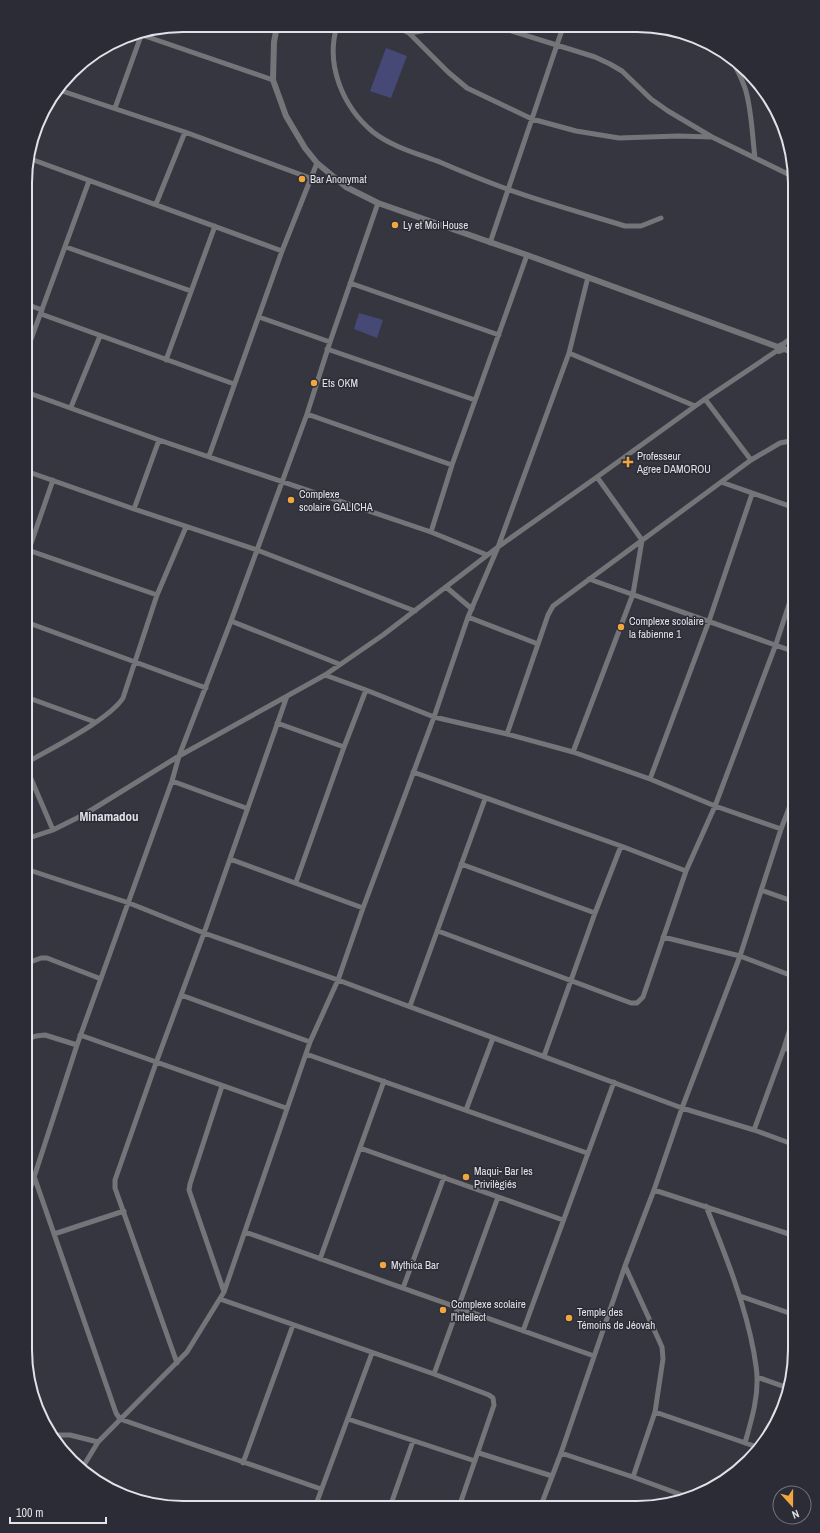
<svg xmlns="http://www.w3.org/2000/svg" width="820" height="1533" viewBox="0 0 820 1533" font-family="'Archivo Narrow',sans-serif">
<style>
.green{fill:#464976}
.lines{fill:none;stroke-linecap:round;stroke-linejoin:round}
.minor{stroke:#747479;stroke-width:5}
.tertiary{stroke:#747479;stroke-width:6}
.poi-dot{fill:#f1a640;stroke:#2b2c35;stroke-width:1.5}
.labels{text-anchor:middle;dominant-baseline:central;stroke-width:3;stroke-linejoin:round;paint-order:stroke}
.poi-label{font-size:11px;fill:#e1e1e8;stroke:#2b2c35;text-anchor:start}
.quarter-label{font-size:13px;font-weight:bold;fill:#e1e1e8;stroke:#2b2c35}
.rim{fill:none;stroke:#e1e1e8;stroke-width:2}
</style>
<rect width="100%" height="100%" fill="#353640"/>
<path class="green" d="M386 48 407 56 391 98 370 91Z
M359 313 383 320 377 338 354 329Z"/>
<g class="lines">
<path class="minor" d="M337 26C325 65 343 107 373 132 392 147 419 154 442 163 463 172 485 181 507 189 546 203 586 214 625 226H641L661 218
M395 26 409 33 448 72 467 88 532 119 576 131 619 138 678 136 712 137
M499 27 595 57 610 64 622 71 651 99 668 111 712 137 794 177
M409 33 448 27
M142 35 273 80
M730 57C736 67 741 77 745 88 752 110 752 135 755 158
M59 90 185 132 310 178
M115 108 142 33
M28 158 282 251
M156 204 185 132
M490 243 563 27
M66 247 191 291
M350 283 499 335
M26 304 42 310
M41 314 234 384
M259 317 330 342
M782 345 795 335
M327 349 475 400
M26 353 89 181
M569 353 695 406
M166 360 215 226
M26 392 159 440 431 532 487 555
M705 399 751 460
M71 407 100 336
M307 414 452 465
M209 456 282 251 317 163
M26 471 134 509 257 550 415 611
M721 482 795 508
M134 509 159 440
M431 532 452 465 527 255
M28 550 157 595
M26 558 53 480
M589 579 795 652
M446 587 472 609
M468 617 538 644
M231 621 339 664
M26 622 206 688
M325 675 366 690 434 717 507 734 573 752 650 779 715 806 781 829
M26 697 95 722
M277 723 344 747
M507 734 548 615 553 606 751 460 780 443 795 440
M573 752 633 594 642 540 597 477
M26 763C50 749 109 720 123 698L157 595 186 527
M26 767 53 830
M413 772 621 846 686 871
M650 779 709 621 752 494
M172 781 246 808
M26 839 53 830 85 814 179 756 325 675 383 635 498 547 597 477 705 399 778 350
M230 859 363 908
M461 864 595 913
M26 869 129 903 204 933 338 980 682 1108 754 1130 795 1145
M296 882 344 747 366 690
M761 890 795 902
M438 931 631 1003H637L643 997 686 871 715 806 776 644 795 586
M663 937 740 956 795 977
M25 964 41 958H47L101 979
M181 995 310 1042
M410 1006 485 799
M80 1035 286 1108
M25 1040 36 1036 45 1035 77 1045
M784 1048 795 1052
M306 1054 587 1153
M544 1056 595 913 621 846
M222 1086 190 1184 189 1190 224 1292
M466 1110 493 1038
M754 1130 784 1048 795 1013
M360 1148 563 1220
M34 1176 116 1413 120 1419 321 1489
M654 1190 795 1236
M25 1205 77 1045 172 781 179 756 231 621 307 414 330 342 378 203
M706 1206C725 1254 745 1303 754 1353 755 1361 757 1369 757 1377 758 1400 751 1421 745 1443
M245 1232 594 1356
M54 1234 124 1211
M320 1259 384 1081
M625 1266 657 1336 662 1347 663 1359 655 1412 633 1477
M403 1288 444 1177
M740 1296 795 1315
M220 1299 434 1374 489 1395 493 1398 494 1405 459 1507
M523 1331 614 1082
M177 1363 115 1188V1180L156 1063 204 933 287 696
M434 1374 498 1197
M757 1377 788 1388
M655 1412 760 1448
M348 1419 475 1461
M50 1435H70L98 1442
M479 1453 552 1476
M561 1453 633 1477 690 1498
M243 1463 293 1325
M81 1470 98 1442 187 1352 224 1292 310 1042 338 980 363 908 434 717 468 617 498 547 569 353 588 277
M315 1507 372 1353
M390 1507 413 1441
M540 1508 561 1453 625 1266 654 1190 682 1108 740 956 781 829 795 793"/>
<path class="tertiary" d="M277 26 274 42 273 80 286 116 305 148 317 163 346 187 378 203 527 255 778 347 782 345 784 349 779 351 778 347
M784 349 795 353"/>
</g>
<g class="poi-dot">
<circle cx="302" cy="179" r="4"/>
<circle cx="395" cy="225" r="4"/>
<circle cx="314" cy="383" r="4"/>
<path d="M626 456h4v4h4v4h-4v4h-4v-4h-4v-4h4z"/>
<circle cx="291" cy="500" r="4"/>
<circle cx="621" cy="627" r="4"/>
<circle cx="466" cy="1177" r="4"/>
<circle cx="383" cy="1265" r="4"/>
<circle cx="443" cy="1310" r="4"/>
<circle cx="569" cy="1318" r="4"/>
</g>
<g class="labels">
<g class="poi-label">
<text x="310" y="179">Bar Anonymat</text>
<text x="403" y="225">Ly et Moi House</text>
<text x="322" y="383">Ets OKM</text>
<text x="637" y="456">Professeur<tspan x="637" dy="13">Agree DAMOROU</tspan></text>
<text x="299" y="494">Complexe<tspan x="299" dy="13">scolaire GALICHA</tspan></text>
<text x="629" y="621">Complexe scolaire<tspan x="629" dy="13">la fabienne 1</tspan></text>
<text x="474" y="1171">Maqui- Bar les<tspan x="474" dy="13">Privilègiés</tspan></text>
<text x="391" y="1265">Mythica Bar</text>
<text x="451" y="1304">Complexe scolaire<tspan x="451" dy="13">l'Intellect</tspan></text>
<text x="577" y="1312">Temple des<tspan x="577" dy="13">Témoins de Jéovah</tspan></text>
</g>
<g class="quarter-label">
<text x="109" y="816">Minamadou</text>
</g>
</g>
<path d="M0 0H820V1533H0ZM183 32H637A151 151 0 0 1 788 183V1350A151 151 0 0 1 637 1501H183A151 151 0 0 1 32 1350V183A151 151 0 0 1 183 32Z" fill="#2b2c35" fill-rule="evenodd"/>
<path class="rim" d="M183 32H637A151 151 0 0 1 788 183V1350A151 151 0 0 1 637 1501H183A151 151 0 0 1 32 1350V183A151 151 0 0 1 183 32Z"/>
<g transform="translate(792 1505) rotate(159)"><circle r="19" fill="#2b2c35" stroke="#74747d"/>
<path d="M0-3L7 15L0 10L-7 15Z" fill="#f1a640"/>
<text y="-6" font-size="11" font-weight="bold" text-anchor="middle" fill="#e1e1e8">N</text>
</g>
<path d="M10 1517v6h96v-6" fill="none" stroke="#e1e1e8" stroke-width="2"/>
<text x="16" y="1517" font-size="12" fill="#e1e1e8" stroke="#2b2c35" stroke-width="3" paint-order="stroke">100 m</text>
</svg>
